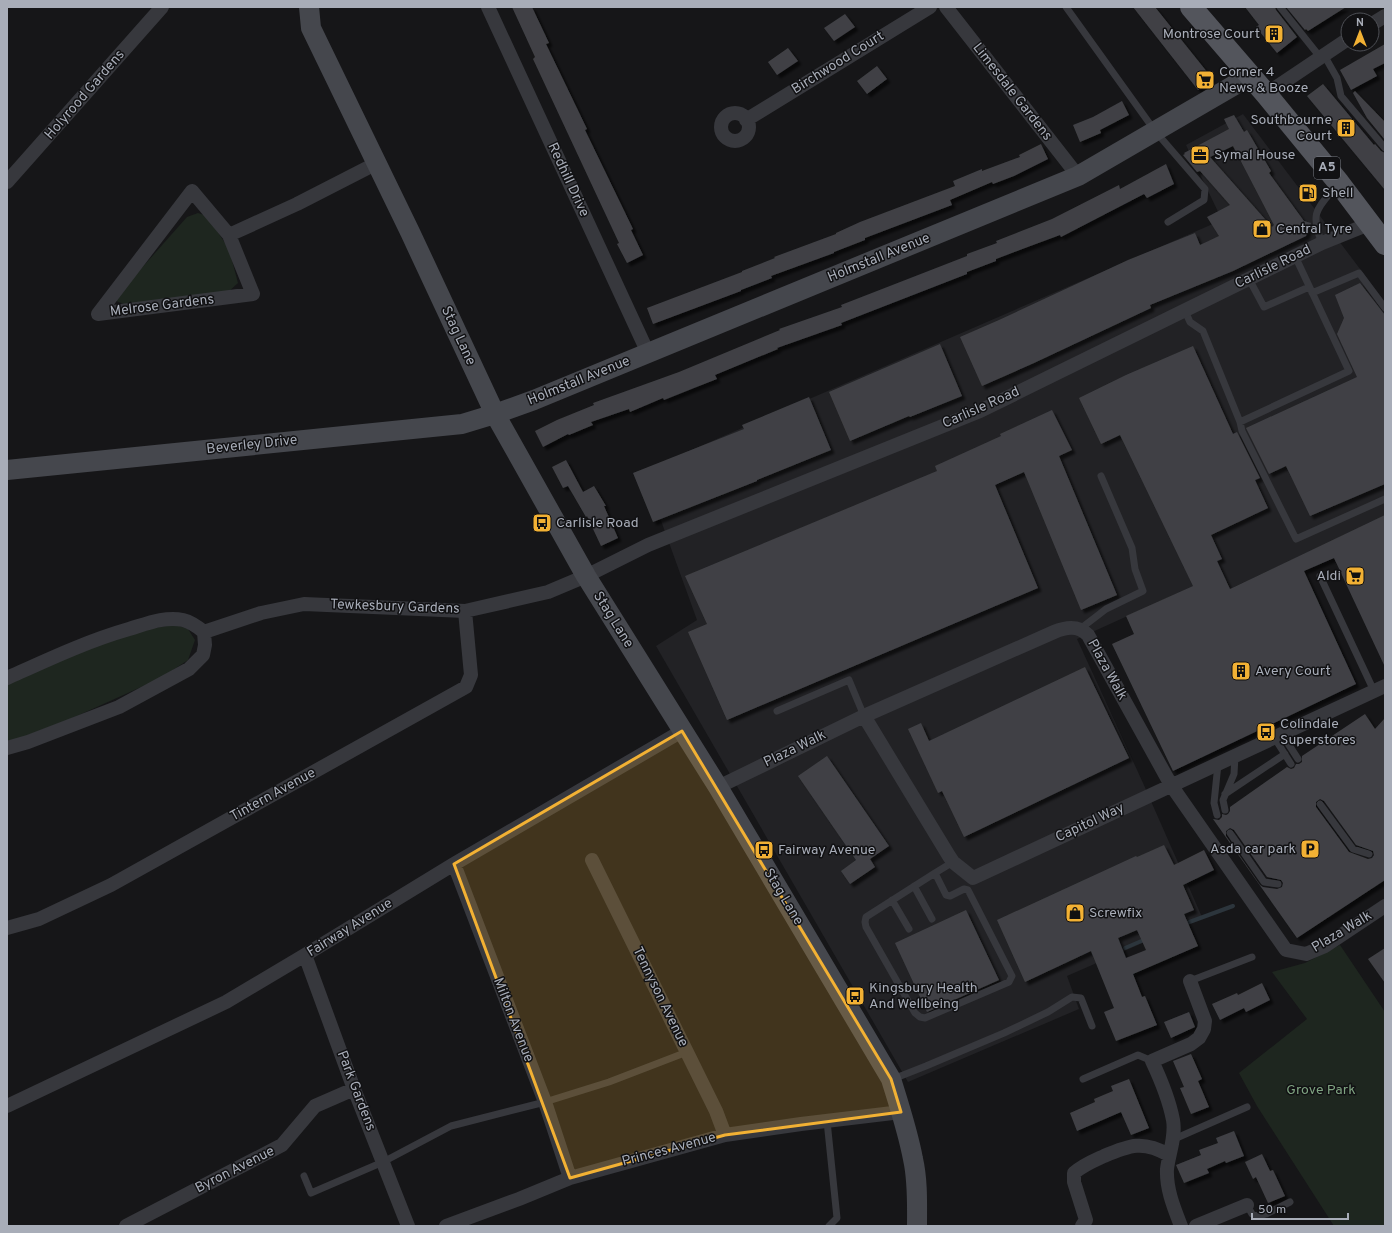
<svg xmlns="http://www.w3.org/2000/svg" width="1392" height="1233" viewBox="0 0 1392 1233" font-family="Overpass,sans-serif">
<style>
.built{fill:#222225}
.green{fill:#1e261f}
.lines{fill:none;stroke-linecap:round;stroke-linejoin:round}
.stream{stroke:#2c353c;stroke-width:4}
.building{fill:#404145;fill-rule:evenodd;filter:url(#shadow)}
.lane{stroke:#37383d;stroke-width:7}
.street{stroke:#37383d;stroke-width:14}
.secondary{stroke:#45474d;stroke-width:20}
.primary{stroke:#53555c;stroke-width:22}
.marked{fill:#f2b134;fill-opacity:0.2;stroke:#f2b134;stroke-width:3;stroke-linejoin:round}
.labels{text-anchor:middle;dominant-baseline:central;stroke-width:3;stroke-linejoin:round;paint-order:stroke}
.shield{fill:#111113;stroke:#7b7e86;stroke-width:1}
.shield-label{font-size:13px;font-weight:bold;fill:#a8adb8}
.poi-label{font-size:14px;fill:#a8adb8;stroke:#111113;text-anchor:start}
.street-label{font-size:14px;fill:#a8adb8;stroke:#111113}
.park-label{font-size:14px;fill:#7fa381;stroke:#111113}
</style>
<defs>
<filter id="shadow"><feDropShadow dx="3.5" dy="3.5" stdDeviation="1" flood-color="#0009"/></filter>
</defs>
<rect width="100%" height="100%" fill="#161618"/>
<path class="built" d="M1243 114 1385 302V516L1230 589 1222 573 1077 639 1143 783 1202 917 1067 976 1079 1009 908 1082 656 646 697 620 643 471 1222 220 1186 145Z"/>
<path class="green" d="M198 213 207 216 229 249 238 283 227 293 124 304 116 301V297L187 217Z
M176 625 188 629 195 640 188 660 161 678 68 720 7 743V684C61 660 116 630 176 625Z
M1340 945 1385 1012V1226H1334L1257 1106 1239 1073 1307 1019 1272 972 1305 963Z"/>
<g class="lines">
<path class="stream" d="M1184 924 1233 906
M1125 948 1146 939"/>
</g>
<path class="building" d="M512 7H532L549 43 546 44 587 129 585 130 633 229 631 230 643 255 627 263 617 244 619 243 533 59 535 57Z
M1133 7H1155L1212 78 1198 90Z
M1245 7H1275L1276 10 1297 37 1277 53 1256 27 1259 25Z
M1286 7H1346L1308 31 1306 29 1305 30Z
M845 14 855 27 834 41 824 28Z
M1385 44V63L1373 69 1377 76 1351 90 1340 70Z
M788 48 798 61 777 75 768 62Z
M877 66 887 79 867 94 857 81Z
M1323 84 1374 145 1375 144 1381 151 1385 153V190L1307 96Z
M1355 91 1385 122V140L1367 118 1353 93Z
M1122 101 1129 115 1100 130 1101 133 1080 142 1073 125 1093 117Z
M1234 115 1244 132 1247 130 1271 171 1269 173 1304 221 1311 223 1306 236 1233 271 1150 305 1151 308 1034 363 982 386 960 337 999 320 1128 260 1195 233 1200 245 1219 236 1207 217 1230 205 1200 171 1197 172 1183 155 1185 154 1184 153 1229 129 1224 119ZM1233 146 1274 225 1272 227 1210 157Z
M1041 144 1048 159 1014 176 993 184 992 182 950 200 952 205 865 238V240L834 252V253L771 276 772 278 741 290V291L653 324 647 308 742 272V271L775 258 774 257 836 234V233L860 222 955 186 953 181 982 169V171L1020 157 1019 155Z
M1166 164 1174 184 1147 198 1144 194 1061 237 1060 235 1025 248 996 259V261L967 272V274L841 323 842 325 777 348 778 349 715 375 717 379 694 388 664 400 663 398 630 412 629 409 591 422 593 425 569 435 568 434 543 447 535 431 557 420 594 405 593 403 679 372 780 330 779 329 842 307 841 305 967 256V254L997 243 996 241 1052 219 1119 185 1120 189Z
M1360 283 1385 315V484L1310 516 1286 466 1269 474 1246 428 1357 377 1337 334 1344 318 1335 295Z
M940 344 962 396 910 417 909 416 850 441 829 392Z
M1193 346 1233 434 1237 432 1260 478 1255 480 1268 508 1211 535 1222 559 1217 561 1230 589 1385 515V667L1334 558 1304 571 1356 684 1173 771 1112 644 1134 634 1126 616 1193 586 1120 435 1101 444 1079 398 1126 375Z
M809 397 831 450 757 480V481L653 522 633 473 744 429 742 425Z
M1052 410 1072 450 1059 456 1117 595 1081 610 1024 472 995 485 1038 588 727 720 688 632 707 624 685 576 937 471 935 466 1001 436 1000 434Z
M566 460 583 492 594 486 606 506H604L618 538 601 546 587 516 586 517 568 486 563 488 552 467Z
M1085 667 1129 758 964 837 942 791 938 793 908 729 921 723 929 741Z
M1365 714 1375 729 1385 718V880L1297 938 1213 819 1219 820 1222 817V814L1226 815 1228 814 1230 811V807L1287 767 1291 769 1294 768 1296 764H1299L1302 762V756ZM1320 799 1324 801 1356 845 1373 851 1374 855 1372 858 1368 859 1349 852 1316 807V802ZM1230 828 1234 830 1267 877 1281 880 1283 883 1282 887 1277 889 1263 887 1260 885 1226 836V831Z
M827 756 889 846 870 859 875 867 850 884 841 871 856 860 798 776Z
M1164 845 1174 865 1204 850 1214 870 1183 885 1194 910 1184 914 1198 946 1133 974 1142 997 1145 996 1157 1025 1116 1041 1104 1012 1114 1008 1091 951 1025 982 997 920 1136 856 1137 857ZM1137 930 1146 950 1126 958 1118 938Z
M966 910 999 980 927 1012 895 943Z
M1385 948V983L1368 959Z
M1262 983 1270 1000 1246 1012 1244 1008 1220 1020 1212 1004 1237 993 1238 995Z
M1189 1012 1195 1027 1171 1038 1164 1022Z
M1191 1054 1202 1079 1198 1081 1209 1107 1191 1114 1180 1088 1184 1087 1173 1061Z
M1129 1079 1149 1128 1131 1135 1121 1112 1077 1131 1070 1113 1095 1102 1094 1099 1113 1091 1111 1086Z
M1234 1131 1244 1156 1226 1163 1225 1161 1207 1169 1209 1173 1184 1183 1176 1165 1201 1155 1199 1150 1218 1143 1216 1138Z
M1262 1154 1270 1171 1273 1170 1285 1196 1268 1203 1256 1177 1253 1179 1245 1162Z"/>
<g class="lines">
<path class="lane" d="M1066 7 1155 131 1205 189 1204 200 1168 222
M1280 7 1320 57
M1324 55 1337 78 1341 96 1385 148
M1322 243C1309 212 1318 208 1337 185
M1249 279 1264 307 1309 287
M1312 293 1359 273 1385 308
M1185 311 1190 322 1203 331 1240 422 1242 431 1296 539 1385 499
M1240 422 1349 371 1295 256
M1320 576 1374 691
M1080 629 1106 609 1143 591 1135 569 1132 548 1101 476
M777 711 849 680 864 716
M1282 734 1298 759
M1274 737 1291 764
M1225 794 1285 754
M1320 804 1353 849 1369 854
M1225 810 1223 800 1234 774 1235 756
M1217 815 1214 803 1218 764
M1230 833 1264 882 1278 884
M935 873 946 895 950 896 964 889 968 890 1012 976 1009 982 925 1018 920 1017 915 1013 866 927 865 922 866 917Z
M935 873 953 862
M914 886 932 919
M892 900 909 929
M1190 981 1252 957
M893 1079 926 1066 1004 1033 1048 1012 1072 997 1081 998 1092 1026
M1083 1079 1138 1055 1152 1061
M827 1121 837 1218 829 1226
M1172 1140 1247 1107
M304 1176 311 1193 383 1162 451 1126 545 1102 609 1082 687 1052
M1247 1205 1252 1214 1259 1216 1266 1214 1290 1202"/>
<path class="street" d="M488 7 648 353
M946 7 1078 176
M1372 24 1385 16
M1266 94 1348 39
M721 127a14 14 0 1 1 28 0a14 14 0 1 1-28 0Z
M746 120 930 7
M7 182 162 7
M229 235 192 191 98 314 253 294 229 235 297 204 377 163
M204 632 261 613 304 604 465 611 548 592 586 576 648 545 980 411 1322 243 1369 224
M7 678C47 660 87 641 129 629 146 624 165 616 183 620 191 622 198 627 204 632
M864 716 949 856 953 862 973 878 1385 686
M7 748 28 742 119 707 189 669 203 655 205 645 204 632
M718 787 864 716 1054 632C1066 627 1078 625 1088 635L1171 785 1286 950 1306 954 1325 946 1385 906
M592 860 716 1111 725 1135
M454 864 545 1102 570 1178
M7 928 39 919 111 885 466 687 471 675 465 611
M305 955 354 1089 408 1226
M7 1106 226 1002 305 955 454 864 682 731
M126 1226 282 1145 315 1106 354 1089
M446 1226 519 1199 570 1178 725 1135 801 1124 901 1112
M1082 1226 1086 1220 1074 1182V1173C1083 1165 1093 1161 1104 1156 1130 1145 1143 1140 1169 1155
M1181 1226C1174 1208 1166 1189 1167 1169 1169 1153 1176 1136 1173 1120 1169 1099 1161 1080 1152 1061L1191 1044 1199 1038 1204 1029 1205 1021 1190 981
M1196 1226 1247 1205"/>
<path class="secondary" d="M309 7 311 28 410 232 495 414 586 576 718 787 891 1079C899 1105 908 1132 913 1159 918 1181 917 1204 917 1226
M7 470 462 424 495 414 534 400 1078 176 1250 76"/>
<path class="primary" d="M1191 7 1266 94 1339 183 1385 244"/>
</g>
<path class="marked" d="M682 731 891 1079 901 1112 725 1135 570 1178 454 864Z"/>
<defs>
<g id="building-square" transform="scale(1)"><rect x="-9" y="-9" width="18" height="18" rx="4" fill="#f2b134" stroke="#111113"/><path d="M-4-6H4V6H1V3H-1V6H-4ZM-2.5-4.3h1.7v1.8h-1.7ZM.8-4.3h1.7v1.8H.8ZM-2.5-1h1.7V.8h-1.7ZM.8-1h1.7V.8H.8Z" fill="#111"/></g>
<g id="supermarket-square" transform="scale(1)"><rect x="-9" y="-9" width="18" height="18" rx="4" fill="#f2b134" stroke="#111113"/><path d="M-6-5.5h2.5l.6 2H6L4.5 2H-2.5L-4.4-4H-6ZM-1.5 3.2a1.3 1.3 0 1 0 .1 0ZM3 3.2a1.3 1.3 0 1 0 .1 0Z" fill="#111"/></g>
<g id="office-square" transform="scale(1)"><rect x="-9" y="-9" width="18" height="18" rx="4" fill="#f2b134" stroke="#111113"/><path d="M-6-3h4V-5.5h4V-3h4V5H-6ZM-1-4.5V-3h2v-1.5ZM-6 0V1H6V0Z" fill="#111"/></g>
<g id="fuel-square" transform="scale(1)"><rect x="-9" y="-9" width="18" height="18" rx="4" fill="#f2b134" stroke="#111113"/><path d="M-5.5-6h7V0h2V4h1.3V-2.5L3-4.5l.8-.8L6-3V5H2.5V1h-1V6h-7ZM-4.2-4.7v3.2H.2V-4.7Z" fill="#111"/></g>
<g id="shop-square" transform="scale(1)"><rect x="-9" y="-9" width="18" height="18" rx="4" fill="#f2b134" stroke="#111113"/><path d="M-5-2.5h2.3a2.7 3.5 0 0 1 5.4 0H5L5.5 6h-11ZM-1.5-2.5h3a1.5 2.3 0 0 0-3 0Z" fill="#111"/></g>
<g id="bus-square" transform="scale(1)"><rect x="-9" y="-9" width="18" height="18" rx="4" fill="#f2b134" stroke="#111113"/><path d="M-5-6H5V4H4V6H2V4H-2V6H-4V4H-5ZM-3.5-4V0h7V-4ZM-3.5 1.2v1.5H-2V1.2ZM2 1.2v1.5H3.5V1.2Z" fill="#111"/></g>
<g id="parking-square" transform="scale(1)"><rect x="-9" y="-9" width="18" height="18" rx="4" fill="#f2b134" stroke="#111113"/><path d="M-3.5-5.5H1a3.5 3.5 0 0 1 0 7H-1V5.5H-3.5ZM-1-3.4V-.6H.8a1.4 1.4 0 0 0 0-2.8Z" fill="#111"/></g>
</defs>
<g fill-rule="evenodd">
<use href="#building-square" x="1274" y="34"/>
<use href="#supermarket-square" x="1205" y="80"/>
<use href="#building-square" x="1346" y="128"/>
<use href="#office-square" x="1200" y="155"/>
<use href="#fuel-square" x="1308" y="193"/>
<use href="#shop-square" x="1262" y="229"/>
<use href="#bus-square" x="542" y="523"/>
<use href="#supermarket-square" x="1355" y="576"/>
<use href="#building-square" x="1241" y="671"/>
<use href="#bus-square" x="1266" y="732"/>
<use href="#parking-square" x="1310" y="849"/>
<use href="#bus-square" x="764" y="850"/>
<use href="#shop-square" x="1075" y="913"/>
<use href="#bus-square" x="855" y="996"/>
</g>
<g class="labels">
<rect class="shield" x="1314" y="157" width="26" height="22" rx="3"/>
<g class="shield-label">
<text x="1327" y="168">A5</text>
</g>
<g class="poi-label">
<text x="1260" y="34" text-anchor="end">Montrose Court</text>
<text x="1219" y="72">Corner 4<tspan x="1219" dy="16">News &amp; Booze</tspan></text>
<text x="1332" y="120" text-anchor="end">Southbourne<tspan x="1332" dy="16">Court</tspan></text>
<text x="1214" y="155">Symal House</text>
<text x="1322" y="193">Shell</text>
<text x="1276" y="229">Central Tyre</text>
<text x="556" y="523">Carlisle Road</text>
<text x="1341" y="576" text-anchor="end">Aldi</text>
<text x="1255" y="671">Avery Court</text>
<text x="1280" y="724">Colindale<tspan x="1280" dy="16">Superstores</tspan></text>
<text x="1296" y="849" text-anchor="end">Asda car park</text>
<text x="778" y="850">Fairway Avenue</text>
<text x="1089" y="913">Screwfix</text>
<text x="869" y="988">Kingsbury Health<tspan x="869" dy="16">And Wellbeing</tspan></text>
</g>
<g class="street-label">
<text transform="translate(838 63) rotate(-32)">Birchwood Court</text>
<text transform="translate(1012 92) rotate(52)">Limesdale Gardens</text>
<text transform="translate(85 95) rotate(-49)">Holyrood Gardens</text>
<text transform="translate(568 180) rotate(65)">Redhill Drive</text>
<text transform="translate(879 258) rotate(-22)">Holmstall Avenue</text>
<text transform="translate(1273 267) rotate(-26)">Carlisle Road</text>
<text transform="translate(162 306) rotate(-7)">Melrose Gardens</text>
<text transform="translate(458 336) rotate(65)">Stag Lane</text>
<text transform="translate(579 381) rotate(-22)">Holmstall Avenue</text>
<text transform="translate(981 408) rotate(-24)">Carlisle Road</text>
<text transform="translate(252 445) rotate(-6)">Beverley Drive</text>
<text transform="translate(395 607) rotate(2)">Tewkesbury Gardens</text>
<text transform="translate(613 620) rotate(58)">Stag Lane</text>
<text transform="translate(1107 670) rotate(61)">Plaza Walk</text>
<text transform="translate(795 749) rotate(-26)">Plaza Walk</text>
<text transform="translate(273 795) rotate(-29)">Tintern Avenue</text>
<text transform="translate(1090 823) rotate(-25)">Capitol Way</text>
<text transform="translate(783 897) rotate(59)">Stag Lane</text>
<text transform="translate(350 928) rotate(-32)">Fairway Avenue</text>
<text transform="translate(1342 932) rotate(-31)">Plaza Walk</text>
<text transform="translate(660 997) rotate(64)">Tennyson Avenue</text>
<text transform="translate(513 1020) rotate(69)">Milton Avenue</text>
<text transform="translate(356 1091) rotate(69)">Park Gardens</text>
<text transform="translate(669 1150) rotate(-15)">Princes Avenue</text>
<text transform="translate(235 1170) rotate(-27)">Byron Avenue</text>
</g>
<g class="park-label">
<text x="1321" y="1090">Grove Park</text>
</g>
</g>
<rect width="1392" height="1233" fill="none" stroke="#a8adb8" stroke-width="16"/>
<g transform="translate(1360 32)"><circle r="19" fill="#111113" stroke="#4d4f55"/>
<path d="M0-3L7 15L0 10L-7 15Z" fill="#f2b134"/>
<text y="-6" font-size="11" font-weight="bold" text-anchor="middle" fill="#a8adb8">N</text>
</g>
<path d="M1252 1213v6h96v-6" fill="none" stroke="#a8adb8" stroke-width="2"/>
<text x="1258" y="1213" font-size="12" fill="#a8adb8" stroke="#111113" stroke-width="3" paint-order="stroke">50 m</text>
</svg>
